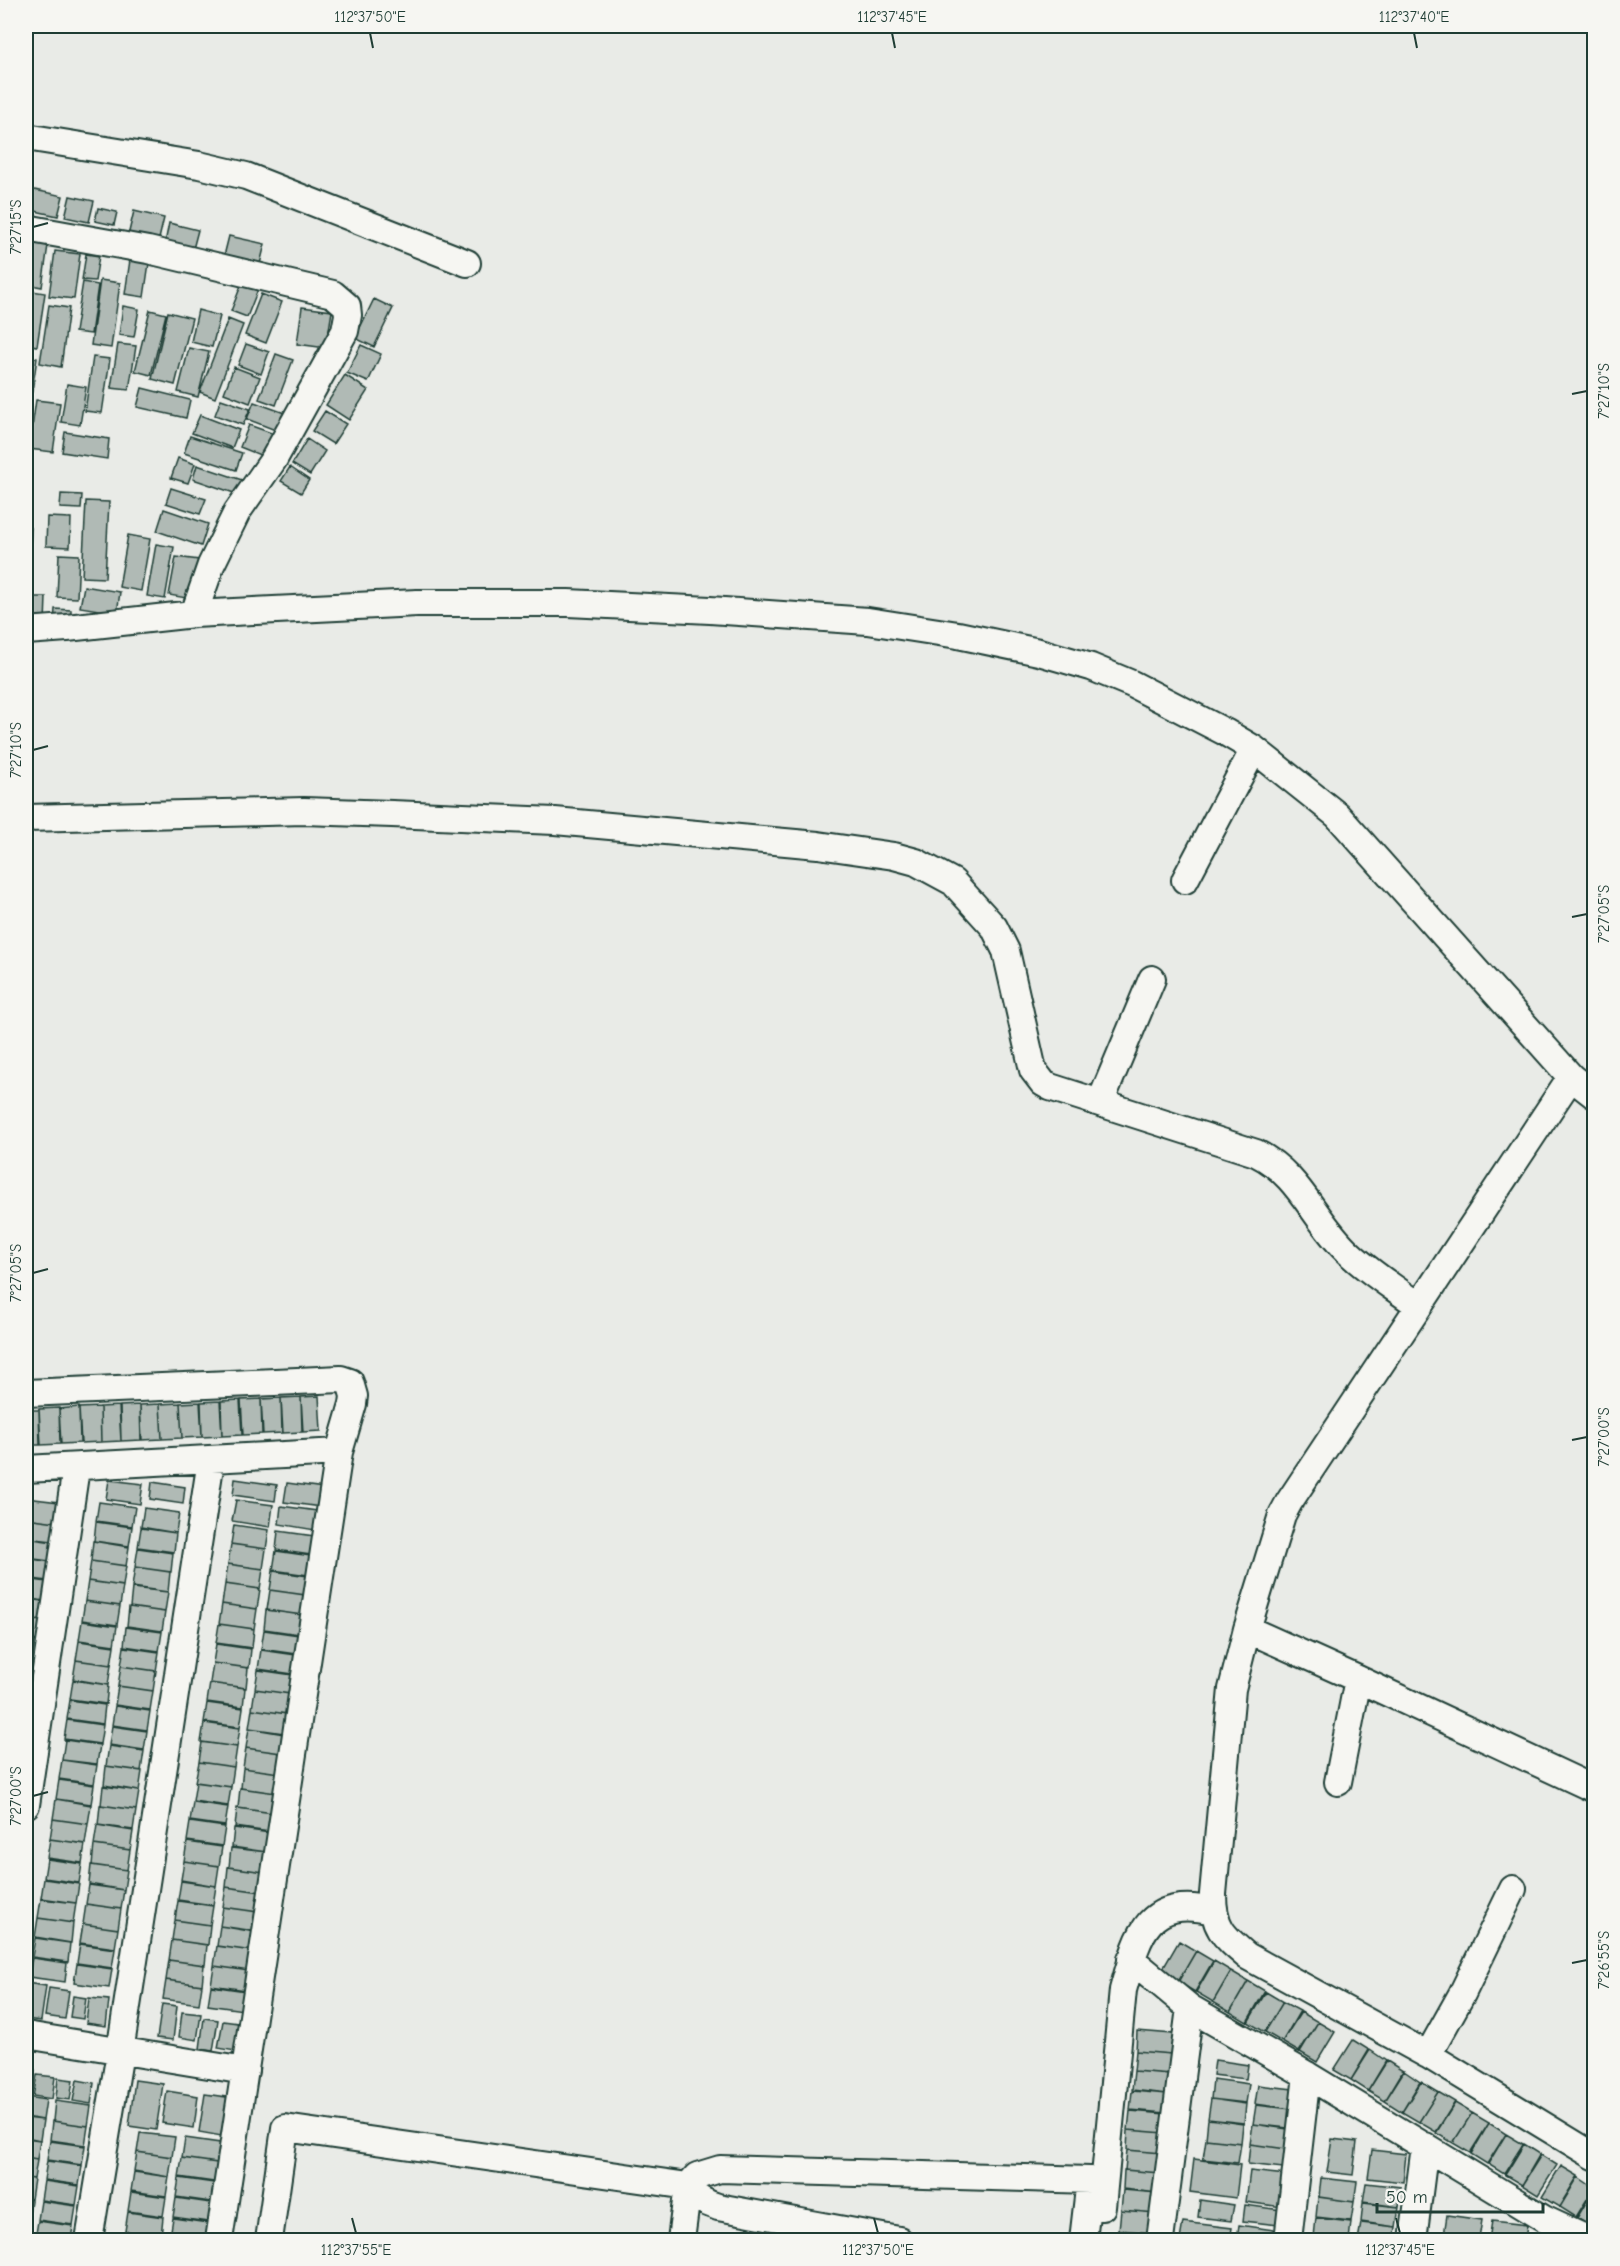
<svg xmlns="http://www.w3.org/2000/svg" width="1620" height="2266" viewBox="0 0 1620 2266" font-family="'Comic Neue',sans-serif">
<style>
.building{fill:#b0bab5;stroke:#1f3d34;stroke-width:1.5}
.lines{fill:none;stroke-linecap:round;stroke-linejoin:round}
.street-casing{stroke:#1f3d34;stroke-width:30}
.street{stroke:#f6f6f2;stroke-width:26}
.ticks{fill:none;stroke:#1f3d34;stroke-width:2}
.neatline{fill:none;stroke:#1f3d34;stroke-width:2}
.ticks-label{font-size:15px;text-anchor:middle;fill:#1f3d34}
</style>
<rect width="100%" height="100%" fill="#e9ebe7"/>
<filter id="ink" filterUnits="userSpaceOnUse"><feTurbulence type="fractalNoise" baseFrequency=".0167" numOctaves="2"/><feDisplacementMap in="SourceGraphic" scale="12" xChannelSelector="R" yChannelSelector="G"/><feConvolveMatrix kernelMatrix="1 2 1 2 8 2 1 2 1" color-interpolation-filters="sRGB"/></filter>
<g filter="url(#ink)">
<path class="building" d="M30 189 63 196 58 216 26 209Z
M70 196 94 201 89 222 65 217Z
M98 208 117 212 114 225 95 221Z
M134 211 164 218 158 243 128 236Z
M169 223 198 230 193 249 165 243Z
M229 236 265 244 260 264 224 256Z
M31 242 48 245 42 287 26 284Z
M55 251 80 254 74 299 49 296Z
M86 254 99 256 95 281 82 280Z
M130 260 149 263 144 297 125 294Z
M100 280 120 283 111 348 91 345Z
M83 282 98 285 91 334 75 332Z
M242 283 258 289 247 317 231 311Z
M26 290 45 293 37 346 26 344Z
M261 294 282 302 266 343 245 335Z
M374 299 393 308 374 347 355 338Z
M49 305 69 308 61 367 40 363Z
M123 306 139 309 134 337 119 335Z
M302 307 332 311 326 348 297 344Z
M150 310 166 314 151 375 135 371Z
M198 310 220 316 212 347 191 342Z
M168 312 192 318 175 385 152 379Z
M228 319 243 325 215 398 200 392Z
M118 344 136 346 129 390 111 388Z
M246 344 269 352 261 374 238 365Z
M361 345 381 354 368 382 347 373Z
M189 348 209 352 198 397 178 392Z
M276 354 293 360 276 405 259 399Z
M26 356 37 358 32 392 26 391Z
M93 357 110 359 102 413 85 411Z
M234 367 260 377 250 403 224 393Z
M345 375 368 390 349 420 326 405Z
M67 384 86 387 80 425 61 422Z
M142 388 190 400 186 418 137 407Z
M26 398 30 399 26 432Z
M221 399 250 409 243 425 215 415Z
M36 400 60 403 53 452 29 449Z
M254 402 290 415 283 433 247 419Z
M325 411 346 424 333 444 312 431Z
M200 415 239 430 232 448 192 433Z
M249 425 274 434 265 457 240 447Z
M65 432 109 439 107 459 62 452Z
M190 436 242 453 236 470 184 453Z
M307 439 325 451 310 475 292 464Z
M178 458 195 464 188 483 171 478Z
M197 465 242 480 237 494 193 479Z
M290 467 309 480 301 493 281 481Z
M171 488 206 499 200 514 166 503Z
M61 494 82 495 81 509 60 508Z
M86 501 109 502 105 578 82 577Z
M164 509 208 524 201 546 157 531Z
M47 517 71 518 70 547 46 546Z
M26 527 31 528 29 568H26Z
M128 535 150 539 141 591 119 587Z
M156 544 174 547 165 599 147 596Z
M59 554 79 555 77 598 57 597Z
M176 557 199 560 192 599 169 595Z
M84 586 120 592 117 613 80 607Z
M26 597H46L45 623H26Z
M55 609 71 610V623L54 622Z
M319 1396 321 1431 303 1432 301 1397Z
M301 1397 302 1432 283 1433 281 1398Z
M281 1398 282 1433 263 1434 261 1399Z
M261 1399 262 1434 243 1435 241 1400Z
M240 1400 242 1435 222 1436 221 1401Z
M220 1401 222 1436 202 1437 201 1402Z
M200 1402 202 1437 182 1438 180 1403Z
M180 1403 182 1438 162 1439 160 1404Z
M160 1404 162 1439 142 1440 140 1405Z
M140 1405 141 1440 121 1441 120 1406Z
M119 1406 121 1441 101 1442 100 1407Z
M79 1407 80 1443 61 1444 59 1409Z
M100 1407 101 1442 81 1443 79 1408Z
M59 1408 60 1444 41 1445 39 1409Z
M26 1410H39L40 1445H26Z
M235 1479 277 1485 275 1501 233 1495Z
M109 1480 143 1484 140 1504 106 1499Z
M152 1482 185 1487 183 1504 150 1499Z
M287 1483 324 1488 321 1507 284 1502Z
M26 1498 59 1502 56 1522 26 1518Z
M236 1500 273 1505 270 1527 232 1521Z
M99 1502 135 1507 132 1526 96 1521Z
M281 1506 317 1511 315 1530 279 1524Z
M144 1508 179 1513 176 1533 141 1527Z
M26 1518 56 1522 53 1541 26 1538Z
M96 1522 132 1527 129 1546 94 1541Z
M234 1525 269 1530 266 1549 231 1544Z
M141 1528 176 1533 174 1552 138 1547Z
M278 1531 314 1536 311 1555 276 1550Z
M26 1538 53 1542 50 1561 26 1558Z
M93 1541 129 1547 126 1566 91 1561Z
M231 1544 266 1549 263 1569 228 1564Z
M138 1548 173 1553 171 1572 135 1567Z
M276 1551 311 1556 308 1575 273 1570Z
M26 1558 50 1562 47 1581 26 1578Z
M91 1561 126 1566 123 1586 88 1581Z
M228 1564 263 1569 260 1589 225 1584Z
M135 1567 170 1572 168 1592 132 1587Z
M273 1571 308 1576 305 1595 270 1590Z
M26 1579 47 1582 44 1601 26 1598Z
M88 1581 123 1586 120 1606 85 1601Z
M225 1584 260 1589 257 1609 222 1604Z
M132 1588 168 1592 165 1612 130 1607Z
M270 1590 305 1595 302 1615 267 1610Z
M26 1599 44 1601 41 1621 26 1619Z
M85 1601 120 1606 117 1625 82 1620Z
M222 1604 257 1609 254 1629 219 1624Z
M129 1607 165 1612 162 1631 127 1626Z
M266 1610 302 1615 299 1634 264 1629Z
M26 1619 41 1621 38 1641 26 1639Z
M82 1621 117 1626 114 1645 79 1640Z
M219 1624 254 1629 252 1648 216 1643Z
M126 1627 162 1632 159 1651 124 1646Z
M264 1630 299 1635 296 1654 261 1649Z
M26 1640 38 1642 35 1661 26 1660Z
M79 1641 114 1646 111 1665 76 1660Z
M216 1644 251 1649 249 1668 213 1663Z
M124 1647 159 1652 156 1671 121 1666Z
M261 1650 296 1655 293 1674 258 1669Z
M26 1660 35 1662 32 1681 26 1680Z
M76 1660 111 1665 108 1685 73 1679Z
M213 1663 248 1668 246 1688 210 1683Z
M121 1666 156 1671 153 1691 118 1686Z
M258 1670 293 1675 290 1694 255 1689Z
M26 1680 32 1681 30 1701 26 1700Z
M73 1680 108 1685 106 1704 70 1699Z
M210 1683 245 1688 243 1707 207 1702Z
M118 1686 153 1691 150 1710 115 1705Z
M255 1689 290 1694 287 1714 252 1709Z
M70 1700 105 1705 103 1724 67 1719Z
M207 1703 243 1708 240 1727 204 1722Z
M115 1706 150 1711 147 1730 112 1725Z
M252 1709 287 1714 284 1733 249 1728Z
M67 1720 103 1725 100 1744 64 1739Z
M204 1723 240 1728 237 1747 201 1742Z
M112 1726 147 1731 144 1750 109 1745Z
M249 1728 284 1734 281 1753 246 1748Z
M65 1740 100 1745 97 1764 62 1760Z
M202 1742 237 1747 234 1767 199 1762Z
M109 1746 144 1751 141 1771 106 1766Z
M246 1748 281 1753 279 1773 243 1768Z
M62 1760 97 1765 94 1784 59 1779Z
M199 1762 234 1767 231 1787 195 1782Z
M106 1766 142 1771 139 1791 104 1785Z
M243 1768 279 1773 276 1793 241 1788Z
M59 1780 94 1785 91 1804 56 1799Z
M196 1782 231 1787 228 1806 193 1801Z
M103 1786 139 1791 136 1810 101 1805Z
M240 1788 276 1793 273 1813 238 1808Z
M56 1799 91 1805 88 1824 53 1819Z
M193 1802 228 1807 225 1826 190 1821Z
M100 1805 136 1810 133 1830 98 1825Z
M237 1808 273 1813 270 1832 235 1827Z
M53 1819 88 1824 85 1844 50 1839Z
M190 1822 225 1827 222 1846 187 1841Z
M97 1825 133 1831 130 1850 94 1845Z
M234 1828 270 1833 267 1852 232 1847Z
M50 1839 85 1844 82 1863 47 1858Z
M187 1842 222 1847 219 1866 184 1861Z
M94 1845 130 1850 127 1870 92 1865Z
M231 1848 267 1852 264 1872 229 1867Z
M47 1859 82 1864 79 1883 44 1878Z
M184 1861 219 1866 216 1886 181 1880Z
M91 1865 127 1870 124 1890 89 1884Z
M228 1867 264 1872 261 1892 226 1887Z
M44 1879 79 1884 76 1903 41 1898Z
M181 1881 216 1886 213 1905 178 1900Z
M89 1885 124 1890 121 1909 86 1904Z
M226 1887 261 1892 258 1912 223 1907Z
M41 1899 76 1903 73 1923 38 1918Z
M178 1901 213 1906 210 1925 175 1920Z
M86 1904 121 1909 118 1929 83 1924Z
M223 1907 258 1912 255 1931 220 1926Z
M38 1918 73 1923 71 1943 35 1937Z
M175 1920 210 1925 208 1945 172 1940Z
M83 1924 118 1929 115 1948 80 1943Z
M220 1926 255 1932 252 1951 217 1946Z
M35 1938 70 1943 68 1962 32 1957Z
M172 1940 207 1945 205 1965 169 1960Z
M1179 1941 1196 1951 1178 1982 1161 1972Z
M80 1944 115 1949 112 1968 77 1963Z
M217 1946 252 1951 249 1971 214 1966Z
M1196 1951 1213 1961 1195 1992 1178 1982Z
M32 1958 67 1963 65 1982 29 1977Z
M169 1960 204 1965 202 1985 166 1980Z
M1214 1961 1231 1971 1213 2002 1196 1992Z
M77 1964 112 1969 109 1988 74 1983Z
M214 1966 249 1971 246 1990 211 1985Z
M1231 1971 1248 1981 1230 2012 1213 2002Z
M166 1980 202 1985 199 2004 163 1999Z
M1248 1981 1265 1991 1247 2022 1230 2012Z
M26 1983 46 1986 41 2021 26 2019Z
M211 1986 246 1991 243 2010 208 2005Z
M49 1988 69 1991 65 2019 45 2016Z
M1266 1992 1283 2002 1265 2032 1248 2022Z
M73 1996 86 1998 83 2019 70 2017Z
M89 1998 109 2000 106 2026 86 2023Z
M1283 2002 1300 2011 1282 2042 1265 2032Z
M162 2004 177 2006 173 2040 157 2038Z
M182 2012 201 2014 197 2040 179 2037Z
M1301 2012 1318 2022 1299 2052 1282 2042Z
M204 2018 218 2020 213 2051 200 2049Z
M223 2021 245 2024 241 2052 218 2048Z
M1318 2022 1335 2032 1317 2062 1300 2052Z
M1137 2031 1173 2034 1171 2054 1136 2051Z
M1353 2040 1369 2050 1351 2080 1334 2070Z
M1370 2050 1386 2061 1368 2091 1351 2080Z
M1136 2051 1171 2054 1169 2074 1134 2071Z
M1215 2060 1248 2065 1246 2079 1213 2075Z
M1387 2061 1403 2071 1385 2101 1368 2091Z
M26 2068 35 2070 31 2094 26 2093Z
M1134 2071 1170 2074 1168 2094 1132 2090Z
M1404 2071 1420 2082 1402 2112 1385 2101Z
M37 2075 55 2077 52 2099 33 2096Z
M58 2078 73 2080 70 2100 56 2098Z
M1213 2079 1249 2084 1246 2103 1211 2099Z
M77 2080 94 2083 91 2104 73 2101Z
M135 2080 163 2084 156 2130 129 2126Z
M1421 2082 1438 2092 1419 2122 1402 2112Z
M1258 2085 1293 2089 1291 2109 1255 2104Z
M167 2091 198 2096 194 2128 162 2123Z
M1132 2091 1168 2094 1166 2113 1130 2110Z
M1438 2092 1455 2102 1436 2132 1419 2122Z
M205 2094 233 2098 227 2137 199 2132Z
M26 2097 46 2100 43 2120 26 2117Z
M1211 2099 1246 2104 1244 2123 1208 2119Z
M55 2101 91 2106 88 2126 53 2121Z
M1455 2103 1472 2113 1453 2143 1436 2133Z
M1256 2105 1291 2109 1288 2128 1253 2124Z
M1130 2111 1166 2114 1164 2133 1128 2130Z
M1472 2113 1489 2123 1470 2153 1453 2143Z
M26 2118 43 2120 40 2140 26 2137Z
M1208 2119 1243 2124 1241 2143 1206 2139Z
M52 2121 88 2126 85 2145 50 2140Z
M1489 2123 1506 2134 1487 2164 1471 2154Z
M1253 2124 1288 2129 1286 2149 1250 2144Z
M1128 2130 1164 2133 1162 2153 1127 2150Z
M140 2133 175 2137 172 2157 137 2152Z
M1506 2134 1523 2144 1504 2174 1488 2164Z
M26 2138 40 2140 37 2159 26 2157Z
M185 2138 220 2143 217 2163 182 2158Z
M1206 2139 1241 2143 1238 2163 1203 2159Z
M1332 2139 1357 2142 1353 2175 1327 2172Z
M50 2141 85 2146 82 2165 47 2160Z
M1250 2144 1286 2149 1283 2168 1248 2164Z
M1524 2144 1540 2154 1522 2185 1505 2175Z
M1127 2150 1162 2153 1160 2173 1125 2170Z
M1372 2150 1406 2154 1403 2182 1368 2178Z
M137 2152 172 2157 169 2177 134 2171Z
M1541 2155 1557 2165 1538 2195 1522 2185Z
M26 2158 37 2160 34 2179 26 2178Z
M182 2158 217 2163 214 2182 179 2177Z
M1194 2159 1240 2165 1236 2198 1190 2192Z
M47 2161 82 2166 79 2185 44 2180Z
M1561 2166 1578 2176 1559 2207 1542 2197Z
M1124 2170 1160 2173 1158 2193 1123 2189Z
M1250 2171 1286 2175 1282 2207 1246 2202Z
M134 2172 169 2177 166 2196 131 2191Z
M1578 2177 1594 2188 1576 2217 1560 2207Z
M26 2178 34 2179 31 2199 26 2198Z
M179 2178 214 2183 211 2202 176 2197Z
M1321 2178 1357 2182 1354 2202 1319 2197Z
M44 2181 79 2186 76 2205 41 2200Z
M1366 2183 1401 2187 1399 2207 1363 2202Z
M1594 2189V2226L1593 2228 1577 2218Z
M1123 2190 1158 2193 1156 2213 1121 2210Z
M131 2192 166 2197 163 2216 128 2211Z
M1318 2197 1354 2202 1351 2221 1316 2217Z
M176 2198 211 2203 208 2222 173 2217Z
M26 2199 31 2200 28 2220 26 2219Z
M1200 2200 1234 2205 1231 2221 1198 2217Z
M41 2201 76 2206 73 2225 38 2220Z
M1363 2203 1399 2207 1396 2227 1361 2222Z
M1245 2205 1281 2210 1279 2225 1243 2221Z
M1121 2210 1156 2213 1154 2233 1119 2230Z
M128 2212 163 2217 161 2236 125 2231Z
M1447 2215 1482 2220 1479 2239 1444 2235Z
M173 2218 208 2223 205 2240 170 2237Z
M1316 2218 1351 2222 1349 2240 1314 2237Z
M38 2221 73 2226 71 2240H35Z
M1492 2221 1527 2225 1525 2240H1489Z
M1183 2222 1232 2228 1230 2240H1180Z
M1361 2223 1396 2227 1394 2240H1358Z
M1239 2225 1281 2231 1280 2240H1237Z
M1119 2230 1154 2233V2240H1118Z
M125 2231 160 2236V2240H124Z
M1444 2235 1480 2240H1443Z"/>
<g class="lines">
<g class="street-casing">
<path id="street" d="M26 137 199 165 246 176 467 263
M26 228 148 250 333 294 347 306 348 315 345 331 274 459 237 512 211 565 194 614
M26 631 67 628 194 614 417 603H568L710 610 868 621 958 635 1039 652 1091 667 1132 684 1225 732 1254 749 1337 815 1571 1077 1594 1095
M26 818 304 811 392 814 555 821 818 845 894 856 916 862 953 882 994 927 1006 951 1033 1070 1043 1083 1050 1087 1256 1153C1299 1174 1313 1218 1346 1250 1367 1271 1395 1288 1419 1306
M1185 880 1254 749
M1571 1077 1289 1502 1282 1515 1247 1629 1358 1679 1594 1789
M1100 1103 1152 979
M26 1393 341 1379 350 1382 354 1396 353 1404 339 1452 219 2240
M26 1469 339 1452
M1247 1629 1232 1689 1213 1894C1213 1927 1223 1936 1247 1956L1428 2055 1594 2156
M1338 1782 1358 1679
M26 1805 76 1468
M1131 1959 1190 2008 1307 2075 1544 2219 1589 2240
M26 2035 245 2071
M1428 2055 1462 1994 1513 1889
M688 2186C692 2197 708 2204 718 2207L899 2240
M1102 2207 1123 1990C1138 1936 1146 1895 1213 1911
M89 2240 120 2052 211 1460
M271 2240H269L285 2128 688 2186
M681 2240 688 2186 697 2176 720 2169 1090 2180 1083 2240
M1160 2240 1190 2008
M1288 2240 1307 2075
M1413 2240 1425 2146"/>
</g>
<use href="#street" class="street"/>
</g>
</g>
<path class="ticks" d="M370 33 373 48M892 33 895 48M1414 33 1417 48M33 227 48 223M1572 394 1587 391M33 750 48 746M1572 917 1587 914M33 1273 48 1269M1572 1440 1587 1437M33 1796 48 1792M1572 1963 1587 1960M352 2218 356 2233M874 2218 878 2233M1396 2218 1400 2233"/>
<rect width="1620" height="2266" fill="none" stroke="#f6f6f2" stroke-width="66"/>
<path d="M1377 2203v9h166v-9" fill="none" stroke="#1f3d34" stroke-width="3"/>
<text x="1386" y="2203" font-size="18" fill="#1f3d34" stroke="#f6f6f2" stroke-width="4.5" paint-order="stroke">50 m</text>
<rect x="33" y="33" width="1554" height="2200" class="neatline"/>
<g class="ticks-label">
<text x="370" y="22">112°37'50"E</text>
<text x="892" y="22">112°37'45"E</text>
<text x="1414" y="22">112°37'40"E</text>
<text transform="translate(16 227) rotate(-90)" y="5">7°27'15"S</text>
<text transform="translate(1604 391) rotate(-90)" y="5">7°27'10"S</text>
<text transform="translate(16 750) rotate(-90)" y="5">7°27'10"S</text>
<text transform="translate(1604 914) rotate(-90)" y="5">7°27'05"S</text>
<text transform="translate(16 1273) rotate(-90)" y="5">7°27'05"S</text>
<text transform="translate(1604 1437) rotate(-90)" y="5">7°27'00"S</text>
<text transform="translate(16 1796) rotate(-90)" y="5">7°27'00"S</text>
<text transform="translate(1604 1960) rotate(-90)" y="5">7°26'55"S</text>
<text x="356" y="2255">112°37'55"E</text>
<text x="878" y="2255">112°37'50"E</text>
<text x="1400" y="2255">112°37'45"E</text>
</g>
</svg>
